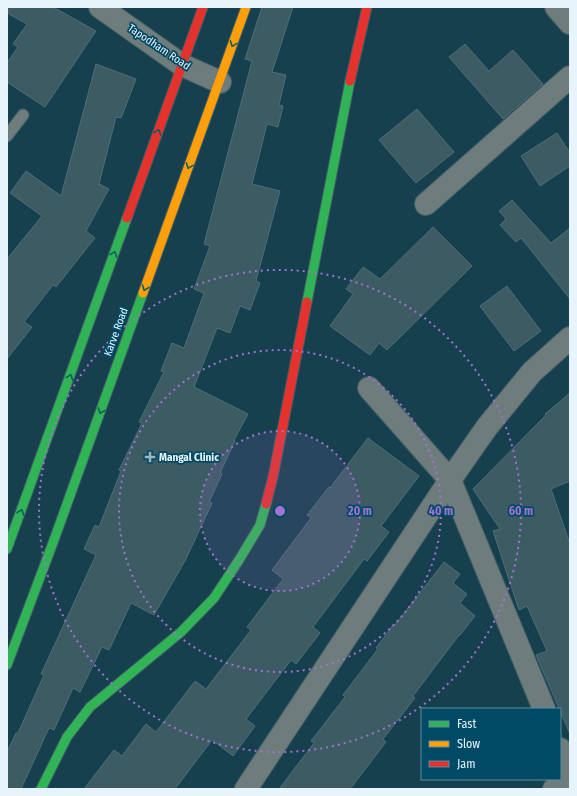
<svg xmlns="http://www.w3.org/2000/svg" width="577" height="796" viewBox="0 0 577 796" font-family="'Fira Sans Condensed',sans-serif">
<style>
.building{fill:#3c5b63;stroke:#4d6f78}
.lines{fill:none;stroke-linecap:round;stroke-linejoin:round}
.lane-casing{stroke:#415e68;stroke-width:13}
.street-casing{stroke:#415e68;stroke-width:24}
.fast-casing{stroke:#415e68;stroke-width:11}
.slow-casing{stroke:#415e68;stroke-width:11}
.jam-casing{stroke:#415e68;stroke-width:11}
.lane{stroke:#6e7c7b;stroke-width:11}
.street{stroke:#6e7c7b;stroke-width:22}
.fast{stroke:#30b455;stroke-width:9}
.slow{stroke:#ff9f0a;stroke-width:9}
.jam{stroke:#e5322d;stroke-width:9}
.oneway{stroke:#0a5f62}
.ring{fill:none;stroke:#a172d4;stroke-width:2;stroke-dasharray:2 4}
.poi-dot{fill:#9fb5be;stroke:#004a65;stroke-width:1.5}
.labels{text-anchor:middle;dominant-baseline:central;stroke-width:3.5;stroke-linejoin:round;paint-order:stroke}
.street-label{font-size:11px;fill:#e8f4fb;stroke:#004a65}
.poi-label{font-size:11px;font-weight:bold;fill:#e8f4fb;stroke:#004a65;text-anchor:start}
.centre{fill:#a172d4;stroke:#004a65;stroke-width:2}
.ring-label{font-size:12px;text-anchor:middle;font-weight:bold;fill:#a172d4;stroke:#004a65;stroke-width:3.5;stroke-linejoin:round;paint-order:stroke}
</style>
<rect width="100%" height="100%" fill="#17404e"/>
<path class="building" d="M7 7H53L96 31 45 107 7 82V63L18 47 13 44 27 24 7 13Z
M262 7H293L272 72 286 75 279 105 283 106 278 127 267 124 252 184 280 191 256 281 260 283 250 310 240 306 230 333 217 328 194 387 248 414 234 440 235 441 220 473 222 474 209 502 212 503 186 559 154 615 131 603 109 650 102 647 80 692 73 688 54 730 49 728 21 789H7V752L16 733H18L44 675 41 674 96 555 84 549 95 525 99 527 121 471 119 470 142 423 139 422 164 372 161 371 172 343 184 348 204 293 194 289 210 246 204 244 252 61 245 59Z
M465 44 489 71 513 50 543 84 503 119 449 57Z
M96 64 136 79 121 118 116 117 99 184 109 189 86 231 95 238 56 287 53 285 24 322 32 327 7 359V259L42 216 10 193 26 171 61 196Z
M417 109 454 152 416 183 379 140Z
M557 133 570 153V166L540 186 521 156Z
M512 200 551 243 570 228V299L521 238 516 242 500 225 506 219 499 211Z
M433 227 472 266 387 350 379 343 370 355 330 326 353 294 346 289 363 267 380 279Z
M507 286 541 331 514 351 480 306Z
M570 393V481L551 489 570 544V734L536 655 547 651 527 606 519 610 493 531 500 529 473 489 546 415 545 414Z
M368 438 419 476 381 526 389 532 367 561 364 559 313 627 320 633 296 664 291 660 246 719 255 726 233 756 212 740 175 789H84L114 750 122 756 146 724 156 732 195 681 206 689 251 630 247 627 283 579 272 570 311 518 307 515 329 487 330 488Z
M444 562 460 574 453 583 467 594 460 603 475 616 460 635H459L413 696 415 698 383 739 386 742 350 789H279L314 743 311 741 345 697 343 695 378 649 376 648 394 624 395 625Z"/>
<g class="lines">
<g class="lane-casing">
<path id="lane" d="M7 136 23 115"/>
</g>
<g class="street-casing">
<path id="street" d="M100 7 182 65 220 82
M556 7 570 23
M426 204 570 77
M369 388 450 480 544 709
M560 749 570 773
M246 789 450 480 487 427 532 372 570 338
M554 789 570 780"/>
</g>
<g class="fast-casing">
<path id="fast" d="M307 302 350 81
M7 549 127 218
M7 665 54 540 143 293
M41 789 67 737 90 707 181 632 214 598 239 560 260 525 266 504"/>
</g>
<g class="slow-casing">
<path id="slow" d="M143 293 246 7"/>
</g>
<g class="jam-casing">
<path id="jam" d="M350 81 367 7
M127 218 203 7
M266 504 273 477 307 302"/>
</g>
<use href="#lane" class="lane"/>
<use href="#street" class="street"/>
<use href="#fast" class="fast"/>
<use href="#slow" class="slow"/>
<use href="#jam" class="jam"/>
</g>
<defs><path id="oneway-chevron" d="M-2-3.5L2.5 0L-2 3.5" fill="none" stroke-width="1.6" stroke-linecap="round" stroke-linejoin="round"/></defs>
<g class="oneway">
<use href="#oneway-chevron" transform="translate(233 44) rotate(110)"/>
<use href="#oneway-chevron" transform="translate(158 132) rotate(-70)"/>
<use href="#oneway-chevron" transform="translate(189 166) rotate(110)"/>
<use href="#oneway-chevron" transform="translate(114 254) rotate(-70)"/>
<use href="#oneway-chevron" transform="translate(145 288) rotate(110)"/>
<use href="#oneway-chevron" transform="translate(70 377) rotate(-70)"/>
<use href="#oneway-chevron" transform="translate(101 411) rotate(110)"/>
<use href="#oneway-chevron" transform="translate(21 512) rotate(-70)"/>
</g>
<circle cx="280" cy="511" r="80" fill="#a172d4" fill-opacity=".12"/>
<g class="ring">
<circle cx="280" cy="511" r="80"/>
<circle cx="280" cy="511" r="161"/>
<circle cx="280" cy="511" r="241"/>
</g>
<path class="poi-dot" d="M148 451h4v4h4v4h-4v4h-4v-4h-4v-4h4z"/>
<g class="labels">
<g class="street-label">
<text transform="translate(159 47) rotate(34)">Tapodham Road</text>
<text transform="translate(116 332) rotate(-70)">Karve Road</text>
</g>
<g class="poi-label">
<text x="159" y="457">Mangal Clinic</text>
</g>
</g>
<circle cx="280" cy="511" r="6" class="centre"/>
<g class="ring-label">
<text x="360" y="515">20 m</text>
<text x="441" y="515">40 m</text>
<text x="521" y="515">60 m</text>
</g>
<rect width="577" height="796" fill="none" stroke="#e8f4fb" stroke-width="16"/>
<rect x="421" y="708" width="140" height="72" fill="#004a65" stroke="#5d8ea1"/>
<rect x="429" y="721" width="20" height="6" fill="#30b455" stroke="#5d8ea1"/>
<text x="457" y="728" font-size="12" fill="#e8f4fb">Fast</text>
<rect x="429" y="741" width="20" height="6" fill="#ff9f0a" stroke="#5d8ea1"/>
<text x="457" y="748" font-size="12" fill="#e8f4fb">Slow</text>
<rect x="429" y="761" width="20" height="6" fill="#e5322d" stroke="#5d8ea1"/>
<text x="457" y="768" font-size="12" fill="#e8f4fb">Jam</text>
</svg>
